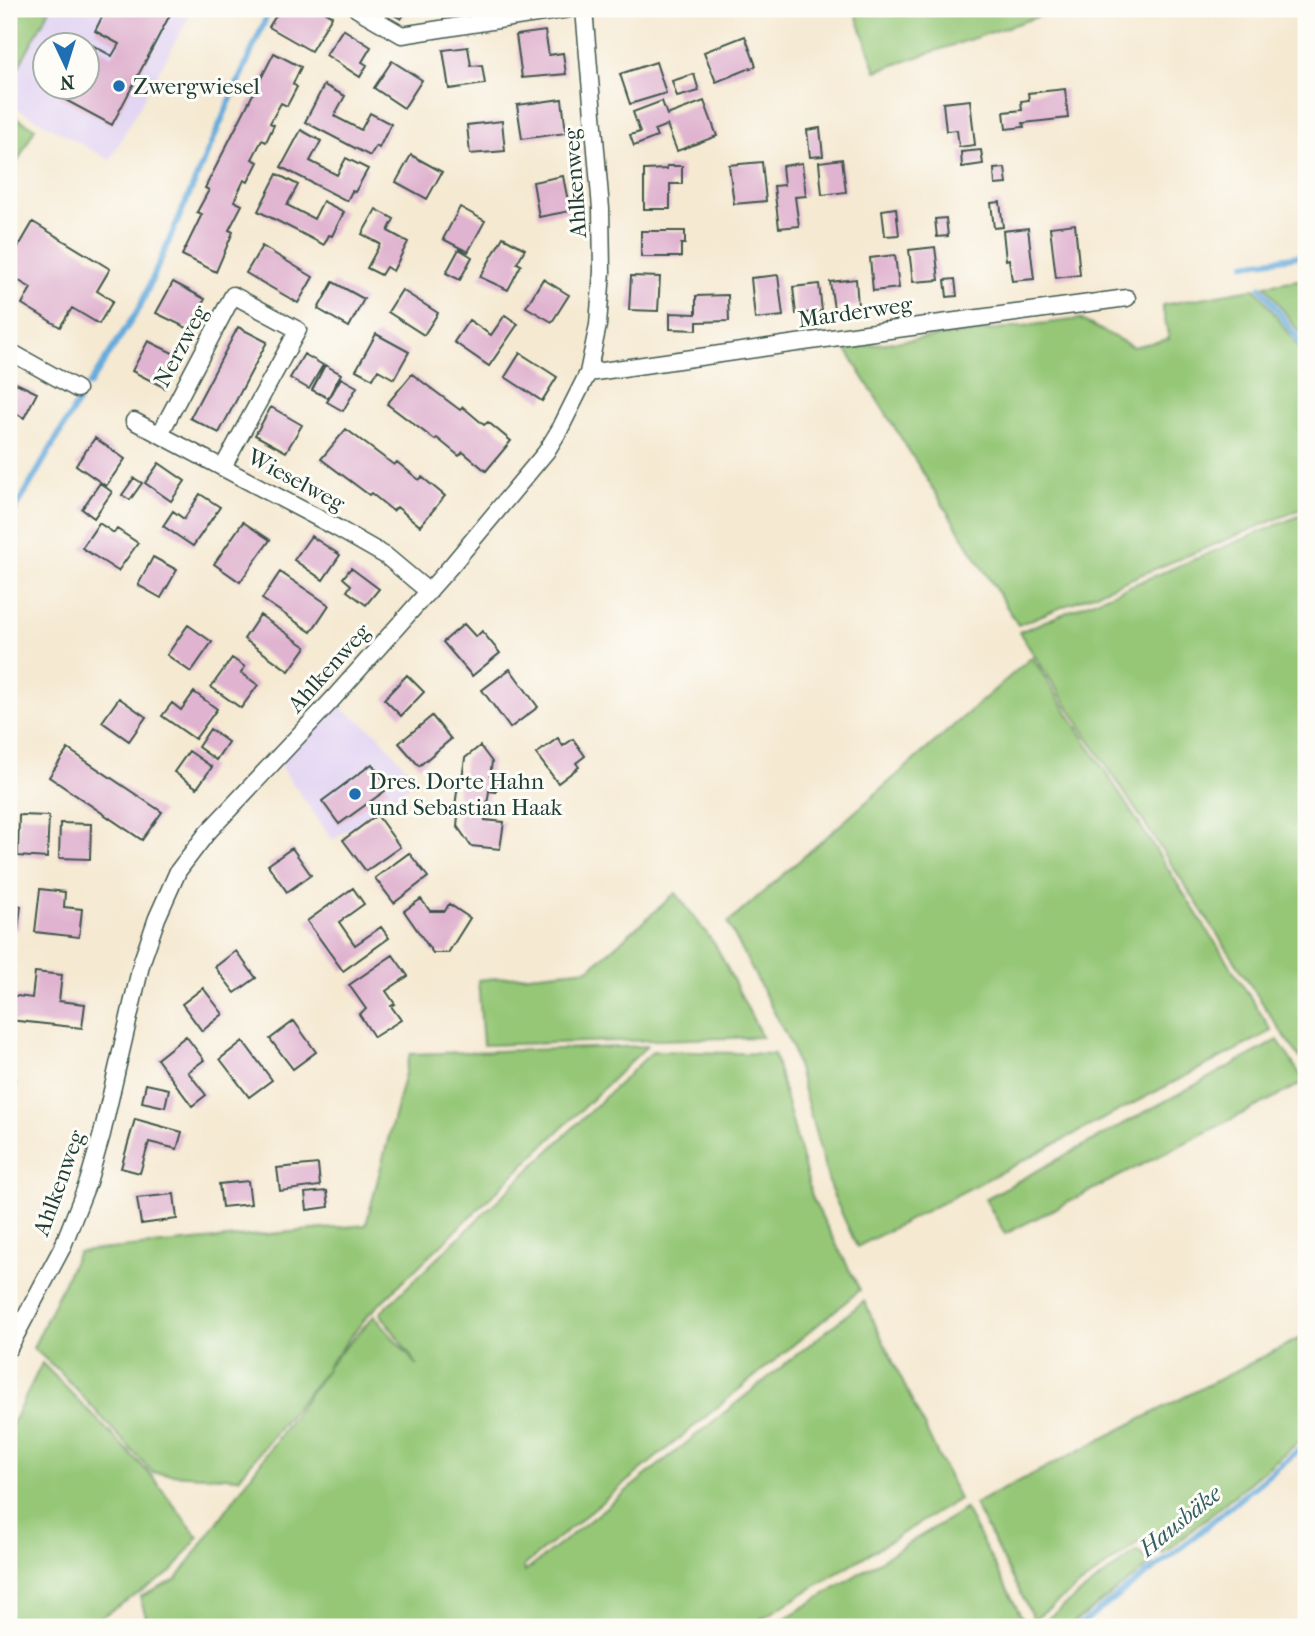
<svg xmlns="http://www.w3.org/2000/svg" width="1315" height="1636" viewBox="0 0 1315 1636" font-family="'IM FELL French Canon',serif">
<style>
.built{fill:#e2d4f3;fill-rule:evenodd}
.green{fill:#95c777;stroke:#5a8256;stroke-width:2}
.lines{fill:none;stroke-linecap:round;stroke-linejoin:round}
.stream{stroke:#65abdb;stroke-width:6}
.building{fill:#e0b4d0}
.street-casing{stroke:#3f574c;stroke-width:19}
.street{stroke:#fff;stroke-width:16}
.poi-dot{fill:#1f6fb2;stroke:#fdfcf7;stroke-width:2.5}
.labels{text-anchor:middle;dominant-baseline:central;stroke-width:6;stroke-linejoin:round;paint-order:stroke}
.poi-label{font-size:23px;fill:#1f3d34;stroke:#fdfcf7;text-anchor:start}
.street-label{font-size:23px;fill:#1f3d34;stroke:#fdfcf7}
.water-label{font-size:24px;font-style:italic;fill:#345e66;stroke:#fdfcf7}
</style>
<rect width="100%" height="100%" fill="#fdfcf7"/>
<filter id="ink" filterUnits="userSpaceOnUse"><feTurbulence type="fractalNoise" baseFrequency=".0143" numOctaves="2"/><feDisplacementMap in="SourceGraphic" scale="14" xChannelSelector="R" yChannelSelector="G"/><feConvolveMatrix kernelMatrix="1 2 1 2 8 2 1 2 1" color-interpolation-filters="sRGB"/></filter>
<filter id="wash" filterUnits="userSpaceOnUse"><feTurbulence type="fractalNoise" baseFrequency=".00686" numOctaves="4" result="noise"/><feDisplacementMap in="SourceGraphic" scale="28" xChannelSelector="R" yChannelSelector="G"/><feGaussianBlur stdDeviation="1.57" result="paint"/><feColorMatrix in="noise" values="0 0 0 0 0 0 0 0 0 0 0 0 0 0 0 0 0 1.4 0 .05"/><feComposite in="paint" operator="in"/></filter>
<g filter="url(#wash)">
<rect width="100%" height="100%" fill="#f5e9d2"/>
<path class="built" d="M50 9H178L190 15 110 160 9 104V84ZM46 46H88V88H46Z
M331 701 378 734 417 781 333 840 276 760Z"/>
<path class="green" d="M9 9H50L9 84Z
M854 9H1061L876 71Z
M9 114 35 128 9 178Z
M1306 279V342L1265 285Z
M1256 288 1306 358V507L1018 625 845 348 1080 319 1133 347 1169 339 1162 305Z
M1306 513V1066L1282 1033 1019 632Z
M1032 657 1272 1031 857 1247 831 1190 792 1047 728 923Z
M676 893 716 946 762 1037 483 1045 478 980 589 969Z
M1278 1040 1305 1082 1005 1234 985 1199Z
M647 1046 368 1315 326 1368 374 1316 418 1366 380 1313 653 1051 774 1054 813 1200 860 1290 524 1566 525 1572 864 1301 959 1499 748 1627H149L140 1597 177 1579 327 1369 239 1478 153 1473 58 1370 33 1348 78 1252 366 1225 410 1054Z
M1306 1335V1436L1163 1554 1145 1538 1034 1619 974 1504Z
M42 1363 151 1475 198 1537 172 1572 85 1627H9V1593L15 1588 9 1580V1430Z
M965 1509 1027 1627H771Z
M1137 1551 1152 1564 1068 1627H1036Z"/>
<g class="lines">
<path class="stream" d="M1245 264 1306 255
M1261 287 1306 351
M89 385 140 307 270 9
M9 520 78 402
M1077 1627 1173 1554 1306 1444"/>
</g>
<g id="blocks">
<path class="building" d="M106 9H173L112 125 60 97 65 88H88V43L112 56 119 44 95 31Z
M280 9H301L305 11 306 9H320L332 16 311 51 269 27Z
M384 9H408L401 19Z
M343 29 371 47 362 62 367 65 360 77 326 55Z
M545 31 549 55 563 53 566 74 522 78 516 35Z
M745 36 756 66 716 82 704 52Z
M468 47 471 66 482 65 485 84 449 89 443 50Z
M274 53 301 67 293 84 297 87 287 106 281 103 270 123 274 125 266 142 262 140 252 159 258 162 248 182 244 180 234 201 242 205 229 230 233 232 216 272 182 255 202 214 197 212 209 190 205 188Z
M392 61 422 80 404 108 374 88Z
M656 62 666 93 630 104 620 74Z
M694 74 699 91 677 97 672 81Z
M324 85 345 96 334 116 361 130 370 113 391 124 379 148 376 146 370 156 305 122Z
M1065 89 1068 118 1023 123 1024 127 1006 129 1004 112 1022 110 1021 101 1029 100 1028 93Z
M562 99 566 133 522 139 517 105Z
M970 100 975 145 959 147 957 130 946 131 943 103Z
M662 101 667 115 704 101 717 136 677 151 667 125 654 130 657 137 634 146 630 135 640 132 633 112Z
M502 121 505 151 470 154 467 125Z
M820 128 823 156 810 157 807 130Z
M301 130 321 141 310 161 337 175 346 158 368 169 355 192 352 191 347 201 281 167Z
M981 150 983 164 962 167 961 152Z
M411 155 442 172 427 199 396 182Z
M842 159 846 192 822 195 819 162Z
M762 162 766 201 734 204 729 165Z
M802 163 806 196 795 197 799 226 779 228 774 186 784 185 782 166Z
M667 166H682V184H670V209H644V170L667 169Z
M1005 168 1007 184 995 185 994 169Z
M277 174 298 185 287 205 314 219 323 201 344 212 332 236 329 235 324 245 258 211Z
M563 176 570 211 539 217 533 182Z
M1000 202 1003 227 994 228 991 203Z
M460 207 485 221 468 252 443 239Z
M896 208 899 235 885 236 882 210Z
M376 209 394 219 388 231 408 242 393 271 386 267 381 275 367 268 380 244 362 234Z
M946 218 948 236 937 237 935 219Z
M33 222 110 269 97 291 113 301 99 324 72 308 60 327 22 304 31 288 9 275V263Z
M1075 224 1080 275 1056 278 1050 227Z
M1028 228 1034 279 1012 281 1009 259 1006 260 1003 231Z
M641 231H685V244H681V257H641Z
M503 237 525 249 517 263 521 265 508 290 480 277Z
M262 246 313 277 298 303 246 273Z
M935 247 939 280 913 282 909 250Z
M459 249 472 257 460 280 446 273Z
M895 255 899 288 873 291 870 258Z
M778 275 783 316 755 319 751 278Z
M631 276 660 277 658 311 629 310Z
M543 279 569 295 552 322 526 307Z
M856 279 858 306 834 309 830 282Z
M955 279 957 296 947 297 945 280Z
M173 282 205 299 189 329 156 313Z
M333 282 364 299 349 327 318 309Z
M819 284 822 311 796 314 793 287Z
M402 290 438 313 424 335 388 312Z
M728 295 729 321 697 322V330L670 329V313L696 314V296Z
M505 315 518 324 489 366 454 342 469 320 491 335Z
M238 327 267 342 219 433 190 418Z
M376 334 409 352 394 379 378 370 373 379 356 370Z
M148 341 181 357 165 388 132 371Z
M520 353 557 377 542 401 505 377Z
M304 354 323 365 309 389 290 378Z
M325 365 341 374 328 398 312 390Z
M412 374 460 410 463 407 484 425 488 422 511 441 486 471 463 452 459 456 437 438 435 440 387 404Z
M341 378 357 387 343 411 327 402Z
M16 383 37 393 24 418 9 410V398Z
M271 407 302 425 286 452 255 435Z
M346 429 394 465 397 462 419 480 422 477 445 496 420 526 397 507 393 511 371 493 369 495 321 459Z
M95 438 125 459 106 486 76 465Z
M159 463 185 481 171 501 145 483Z
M134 478 142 483 130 500 122 495Z
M100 483 112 492 94 518 82 509Z
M200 494 220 507 193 546 163 526 173 511 184 519Z
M243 522 270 540 240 582 214 564Z
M99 523 114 533 117 529 138 543 118 571 82 548Z
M311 536 340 555 323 580 294 560Z
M153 557 177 570 161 598 138 585Z
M351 568 379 589 366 605 347 591 351 585 343 578Z
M280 572 329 605 311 632 262 599Z
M260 615 306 647 289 671 244 639Z
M464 624 476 637 482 631 500 653 472 676 443 642Z
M188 625 212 642 191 672 167 655Z
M232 658 245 667 241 673 258 685 241 708 211 687Z
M510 669 538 707 510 728 482 690Z
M407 675 424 692 401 716 384 699Z
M194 692 217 709 195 739 162 716 172 703 181 710Z
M119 698 146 717 129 741 102 722Z
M432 716 451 739 419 766 399 743Z
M210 729 228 742 216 760 198 747Z
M558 738 563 746 573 739 585 756 576 763 579 767 558 783 536 754Z
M480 746 492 762 490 776 498 777 496 792 489 791 485 820 504 822 500 849 471 846 457 826 459 806H455L458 785H461L465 758Z
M68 749 162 812 142 840 49 777Z
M189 751 212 767 197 788 174 772Z
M372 764 389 788 339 824 322 801Z
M19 815 49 816 47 858 18 856Z
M377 815 400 847 366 871 343 840Z
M60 823 91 824 90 859 59 858Z
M292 848 311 875 287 892 268 865Z
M409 853 428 877 394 903 375 878Z
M353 888 364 904 339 922 355 945 381 927 389 938 343 971 307 921Z
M40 889 65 892 64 907 82 909 79 937 35 932Z
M421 899 430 911H445L449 904 470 918 448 953H433L404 911Z
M9 905 21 906 18 930 9 929Z
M236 951 256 978 235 993 215 967Z
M393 955 408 976 386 991 395 1004 391 1006 401 1020 374 1037 359 1014 366 1009 349 985Z
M35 972 62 975 59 1001 85 1004 82 1028 9 1020V995L32 998Z
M203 988 223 1014 202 1031 182 1004Z
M294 1021 316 1052 293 1069 270 1039Z
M186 1036 204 1060 188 1072 206 1095 192 1106 157 1059Z
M243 1041 272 1080 249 1097 220 1059Z
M9 1076 15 1077 11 1112H9Z
M146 1084 169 1089 165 1107 142 1102Z
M135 1119 182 1132 177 1149 149 1142 140 1173 121 1168Z
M318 1164 320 1186 280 1191 277 1168Z
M248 1181 251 1204 222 1207 219 1184Z
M327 1191 329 1207 307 1210 305 1193Z
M174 1194 177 1219 141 1224 137 1198Z"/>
</g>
</g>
<g filter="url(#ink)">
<use href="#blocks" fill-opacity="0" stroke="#3f574c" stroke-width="2"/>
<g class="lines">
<g class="street-casing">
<path id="street" d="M357 9 402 35 569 9
M9 351 77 389
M588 373 867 333 1127 298
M134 421 337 528 386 556 429 592
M160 434 233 295 298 330 223 467
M9 1348 62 1248 88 1182 102 1134 142 961 157 918 178 871 207 833 331 701 451 566 546 452 560 429 588 373 598 325 602 271 601 209 584 9"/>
</g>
<use href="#street" class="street"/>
</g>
</g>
<g class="poi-dot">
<circle cx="119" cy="86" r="7"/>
<circle cx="355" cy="794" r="7"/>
</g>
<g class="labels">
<g class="poi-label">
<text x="133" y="86">Zwergwiesel</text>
<text x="369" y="781">Dres. Dorte Hahn<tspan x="369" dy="26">und Sebastian Haak</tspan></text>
</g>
<g class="street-label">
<text transform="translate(575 183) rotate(-94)">Ahlkenweg</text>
<text transform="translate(855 312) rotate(-8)">Marderweg</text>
<text transform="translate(181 346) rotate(-62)">Nerzweg</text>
<text transform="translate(296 480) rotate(28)">Wieselweg</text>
<text transform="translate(329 668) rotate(-48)">Ahlkenweg</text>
<text transform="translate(59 1183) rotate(-70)">Ahlkenweg</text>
</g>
<g class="water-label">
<text transform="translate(1180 1521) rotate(-39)">Hausbäke</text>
</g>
</g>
<rect width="1315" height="1636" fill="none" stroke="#fdfcf7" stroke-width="35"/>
<g transform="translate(66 66) rotate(176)"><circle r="33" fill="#fdfcf7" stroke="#a4b0a9" stroke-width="2"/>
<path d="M0-5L12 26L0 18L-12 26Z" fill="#1f6fb2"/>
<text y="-10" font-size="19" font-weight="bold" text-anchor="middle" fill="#1f3d34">N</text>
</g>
</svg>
